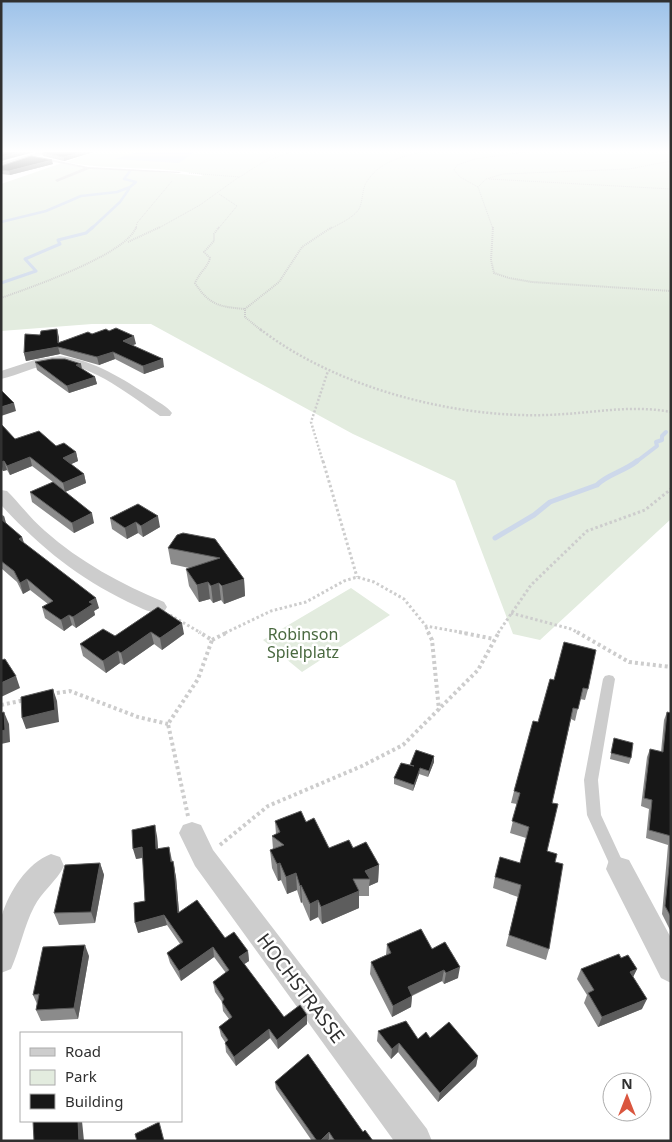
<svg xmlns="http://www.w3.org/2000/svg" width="672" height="1142" viewBox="0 0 672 1142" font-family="'Noto Sans',sans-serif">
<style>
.green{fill:#e3ecdf}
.water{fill:#cdd8ea}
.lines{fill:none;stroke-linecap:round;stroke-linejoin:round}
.stream-far3{stroke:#cdd8ea;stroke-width:2.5}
.stream-far2{stroke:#cdd8ea;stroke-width:3}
.stream-far1{stroke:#cdd8ea;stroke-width:4}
.stream{stroke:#cdd8ea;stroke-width:5}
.path-far4{stroke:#cdcdcd;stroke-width:1;stroke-dasharray:1 1;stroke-linecap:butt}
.path-far3{stroke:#cdcdcd;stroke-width:2;stroke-dasharray:1 1;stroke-linecap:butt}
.path-far2{stroke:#cdcdcd;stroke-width:2.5;stroke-dasharray:2 2;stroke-linecap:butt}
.path-far1{stroke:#cdcdcd;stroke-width:3;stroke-dasharray:2.5 2.5;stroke-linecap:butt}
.path{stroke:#cdcdcd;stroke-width:4;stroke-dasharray:3 3;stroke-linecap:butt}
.service{fill:#cdcdcd;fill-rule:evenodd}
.minor{fill:#cdcdcd;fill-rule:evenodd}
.wall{fill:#8b8b8b}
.shaded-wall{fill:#5d5d5d}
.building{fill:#171717;stroke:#5d5d5d}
.labels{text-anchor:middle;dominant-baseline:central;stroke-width:5;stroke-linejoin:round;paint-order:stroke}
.park-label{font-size:16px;fill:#4a6940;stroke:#fff}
.near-street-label{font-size:19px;fill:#303030;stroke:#fff}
</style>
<rect width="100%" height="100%" fill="#fff"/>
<path class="green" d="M99 150H143L116 159 193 153 195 150H671V519L540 640 513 634 455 481 353 434 151 324H92L1 331V184L62 163 88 169 139 170 201 176 203 175C158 165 111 171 66 162Z
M351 588 390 615 302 672 263 640Z"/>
<path class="water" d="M143 150H195L193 153 179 163 114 159Z"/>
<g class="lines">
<path class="stream-far3" d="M1 222 46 211 81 196 117 192 130 187 136 182 124 179 130 171
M91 229 120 202 129 189"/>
<path class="stream-far2" d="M1 283 36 271 25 259 60 244 58 240 86 233 93 227"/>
<path class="stream-far1" d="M636 462 657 446 656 442 662 440V436L666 432"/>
<path class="stream" d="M495 538 534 515 550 502 597 485C606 475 625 471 637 461"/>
<path class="path-far4" d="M260 164 296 150
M189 173 240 177 281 150
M489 179 671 189
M478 187 460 177 454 170 457 165 475 159 539 150
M136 229 137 223 172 181
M157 229 200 205 239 177
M218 229 237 206 219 194
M330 229C339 224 353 218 359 209 363 201 362 190 366 183 380 159 407 156 431 150
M493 229 478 187 486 179 503 174 629 169 671 161"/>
<path class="path-far3" d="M219 227 214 234V241L204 252 210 258C208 267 199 273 195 283 209 305 220 307 245 309
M493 227 491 260 494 273 509 278 532 282 671 291
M128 242 160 227
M1 298C29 288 128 254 136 227
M262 331 245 317V309L279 282 302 247 332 227"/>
<path class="path-far2" d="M260 329C335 387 452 418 546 415 589 414 629 404 671 412
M323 462 311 422 328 371"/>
<path class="path-far1" d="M323 461 357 577
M511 613 571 629 579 633
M170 615 201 633
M426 627 429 633
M225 633 271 611 306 602 344 581 357 577 374 582 404 599 426 626 465 633
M498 633 531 585 587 531 645 510 671 489"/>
<path class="path" d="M428 632 432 640 439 710
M459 632 494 639
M577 632 629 662 671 667
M212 640 228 632
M51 694 70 691 138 717 168 724
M1 705 25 700
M188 816 168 724 198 679 212 640 199 632
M220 845 268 806 362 766 403 745 478 670 499 632"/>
<path class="service" d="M40 157 88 167 181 172 179 173 89 169 57 182 55 180 84 168 39 159Z
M609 675 613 676 615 679 598 780 601 815 626 869 624 874 619 875 614 874 587 815 584 780 603 679 605 676Z"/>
<path class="minor" d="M46 150H56L1 168V163Z
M60 356C94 360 123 379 151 397 158 402 167 406 172 413L170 416H160C132 397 89 361 53 364 35 366 19 375 1 379V371L38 359Z
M1 490 7 491C20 504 31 519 45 531 80 562 121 584 164 602L167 607 164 612C151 615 140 607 128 602 77 577 40 547 1 505Z
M192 822 201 825 213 850 427 1129 432 1141H394L195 866 179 833 183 825Z
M51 854 60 857 64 866C57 881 42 891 34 907 24 926 20 949 11 969L1 973C1 959 0 928 2 915 9 892 27 863 51 854Z
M619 857 629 860 671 938V983L661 978 606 869 609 860Z"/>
</g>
<path class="wall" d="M100 150 64 161 43 156 42 153Z
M53 164 10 175 1 174V166Z
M92 334 136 344 132 345 164 367 144 374 115 359 99 365 60 354 26 361 24 353 59 337V342Z
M35 362 81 364 82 369 95 377 97 384 69 393 37 370Z
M1 424 15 439 56 446 76 452 78 461 71 464 84 474 86 483 65 492 94 523 74 533 32 502 30 492 53 482 32 466 10 475 7 470 3 471 1 469Z
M138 504 160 527 143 537 138 533 127 539 112 529 110 518Z
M1 514 4 516 5 522 22 537 24 543 99 608 94 611 95 615 76 628 72 625 64 631 45 618 42 607 48 604 30 590 23 594 17 582 1 568Z
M215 539 244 579 245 596 224 604 221 600 213 603 210 599 199 602 189 586 186 569 189 568 171 564 168 548Z
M158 607 184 634 162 650 154 644 124 665 120 663 106 673 83 656 80 644 115 636Z
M554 680 588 689 585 700 580 699 575 721 571 719 552 803 547 851 555 862 549 949 546 960 506 946 518 897 493 888 495 877 520 863 526 838 510 833 517 804 511 803 514 791Z
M667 712 671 713V932L662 914 668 845 646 838 649 809 641 806 647 757 650 749 661 752 664 720Z
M614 738 631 758 629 764 610 759Z
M434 756V762L428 777 419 774 413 791 394 784V778L410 765Z
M275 821 306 822 329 848H353L379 865 378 882 369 886V896H359V908L322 924 318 917 310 921 302 902 301 903 297 890 287 894 281 880 278 881 272 868 270 850 273 849 272 836 276 834Z
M157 836 158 849 169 847 176 877 179 912 248 951 249 961 244 964 284 1017 307 1015V1024L278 1049 270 1038 236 1066 226 1052 225 1042 221 1036 219 1027 229 1019 223 1011 222 1002 215 992 213 982 226 973 214 957 181 981 170 963 167 953 180 944 167 925 138 933 145 901 143 858 136 859Z
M100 863 104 875 95 923 59 925 54 913Z
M387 944 432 949 458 978 444 984 442 981 412 996 411 1007 392 1017 370 974 371 962 386 955Z
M89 956 78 1019 41 1021 36 1010 37 1004 33 995Z
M621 958 637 969 633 977 642 1009 598 1027 584 1003 587 995 577 979 581 969Z
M378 1031 418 1039 430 1038 478 1056 476 1066 438 1102 398 1052 391 1059 377 1041Z
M275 1082 363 1132 373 1141H330L329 1139 327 1141H312L276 1089Z"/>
<path class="shaded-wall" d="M27 150H41L1 161V157Z
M89 150H100L64 161V157Z
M52 160 53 164 10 175 9 171Z
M57 329 59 337V347L58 343Z
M134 336 136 344 124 348 123 341Z
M58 347 60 354 26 361 24 353Z
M113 352 115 359 99 365 97 357Z
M163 359 164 367 144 374 143 366Z
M81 364 82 371 76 365Z
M95 377 97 384 69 393 67 386Z
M14 403 16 411 1 416V407Z
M76 452 78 461 65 467 63 458Z
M30 457 32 466 10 475 7 466Z
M4 461 7 470 3 471 1 462Z
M84 474 86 483 65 492 63 483Z
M92 513 94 523 74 533 72 523Z
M4 516 7 526 1 522V517Z
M158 516 160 527 143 537 141 526Z
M136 522 138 533 127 539 125 528Z
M22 537 25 547 19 539Z
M27 579 30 590 23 594 20 583Z
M244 579 245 596 224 604 222 586Z
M208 582 210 599 199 602 197 585Z
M219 583 221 600 213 603 211 586Z
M96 598 99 608 94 611 95 615 76 628 73 617 89 602Z
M69 615 72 625 64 631 61 620Z
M182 623 184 634 162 650 160 638Z
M151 632 154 644 124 665 121 653Z
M118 651 120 663 106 673 103 661Z
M16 676 20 688 1 697V683Z
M53 689 57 701 59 722 26 729 22 718Z
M4 712 9 724 10 742 1 744V731Z
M434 756V762L428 777 429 771Z
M420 768 419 774 413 791 414 785Z
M155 825 157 836 159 860 156 849Z
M142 847 145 857 136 859 133 849Z
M173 861 176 877 180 923 178 913Z
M100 863 104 875 95 923 91 912Z
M280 863 281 880 278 881 277 864Z
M379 865 378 882 369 886 370 879 365 871Z
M296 873 297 890 287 894 286 877Z
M301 885 302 902 301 903 300 886Z
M359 891V908L322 924 321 907Z
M318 900V917L310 921V904Z
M164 915 167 925 138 933 135 923Z
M85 945 89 956 78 1019 74 1008Z
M213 947 214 957 181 981 179 971Z
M248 951 249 961 240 967 239 957Z
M460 967 458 978 444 984 446 973Z
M637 969 632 979 630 972Z
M444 970 442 981 406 998 408 987Z
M412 996 411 1007 392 1017 393 1006Z
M647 999 642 1009 598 1027 602 1017Z
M307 1015V1024L278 1049 277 1040Z
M269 1029 270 1038 236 1066 234 1057Z
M399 1043 398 1052 391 1059 392 1049Z
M478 1056 476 1066 438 1102 440 1093Z
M78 1121H82L84 1141H79Z
M329 1132V1139L327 1141H320Z"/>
<path class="building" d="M1 150H27L1 157Z
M49 150H89L64 157 42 153Z
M31 156 52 160 9 171 1 170V166Z
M116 328 134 336 123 341 163 359 143 366 113 352 97 357 58 347 24 353 25 334 40 335 41 331 57 329 58 343 88 332 92 334 106 329 109 331Z
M52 359H65L81 364 76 365 95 377 67 386 35 362Z
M1 390 14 403 1 407Z
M1 424 15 439 39 431 56 446 64 443 76 452 63 458 84 474 63 483 30 457 7 466 4 461 1 462Z
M53 482 92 513 72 523 30 492Z
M138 504 158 516 141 526 136 522 125 528 110 518Z
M1 519 22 537 19 539 96 598 89 602 93 604 73 617 69 615 61 620 42 607 53 601 27 579 20 583 14 571 1 561Z
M183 533 215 539 244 579 222 586 219 583 211 586 208 582 197 585 186 569 220 558 168 548 177 535Z
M158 607 182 623 160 638 151 632 121 653 118 651 103 661 80 644 103 629 115 636Z
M564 642 596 650 588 689 583 688 578 709 573 708 552 803 558 804 547 851 557 854 555 862 563 864 549 949 509 935 521 885 495 877 500 857 520 863 529 827 512 821 520 793 514 791 533 721 538 722 550 679 554 680Z
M5 659 16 676 1 683V660Z
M53 689 55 710 22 718 21 697Z
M4 712 5 730 1 731V713Z
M667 712 671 713V836L649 830 652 800 644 798 650 749 663 752Z
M614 738 633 743 631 758 611 753Z
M416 750 434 756 429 771 420 768 414 785 394 778 401 763 414 766 410 765Z
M301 811 306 822 314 818 329 848 349 840 353 848 366 842 379 865 365 871 370 879H353L359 891 321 907 318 900 310 904 301 885 300 886 296 873 286 877 280 863 277 864 270 850 284 845 272 836 280 832 275 821Z
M155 825 156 849 169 847 171 862 173 861 174 867 178 913 197 900 225 938 234 932 248 951 239 957 284 1017 300 1005 307 1015 277 1040 269 1029 234 1057 225 1043 228 1040 219 1027 232 1017 222 1002 224 999 213 982 229 970 213 947 179 971 167 953 183 942 164 915 135 923 134 903 145 901 142 847 133 849 132 830Z
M671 847V917L665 906Z
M100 863 91 912 54 913 65 865Z
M421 929 432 949 445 942 460 967 446 973 444 970 408 987 412 996 393 1006 371 962 391 953 387 944Z
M85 945 74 1008 36 1010 39 994 33 995 43 947Z
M619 954 621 958 628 955 637 969 630 972 647 999 602 1017 588 993 594 990 581 969Z
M406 1021 418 1039 426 1032 430 1038 449 1022 478 1056 440 1093 399 1043 392 1049 378 1031Z
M308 1054 363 1132 365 1130 373 1141H335L329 1132 320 1141H317L275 1082Z
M33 1121H78L79 1141H34Z
M159 1122 164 1141H137L135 1134Z"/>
<linearGradient id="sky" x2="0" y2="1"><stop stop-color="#9dc2e9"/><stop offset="0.49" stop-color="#fff"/><stop offset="1" stop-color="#fff" stop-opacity="0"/></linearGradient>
<rect width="672" height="309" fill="url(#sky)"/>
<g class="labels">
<g class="park-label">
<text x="303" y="634">Robinson<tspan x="303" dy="18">Spielplatz</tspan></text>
</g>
<g class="near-street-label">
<text transform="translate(301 988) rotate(53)">HOCHSTRASSE</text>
</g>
</g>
<rect width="672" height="1142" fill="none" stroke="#303030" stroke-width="5"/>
<rect x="20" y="1032" width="162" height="90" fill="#ffffff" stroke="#acacac"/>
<rect x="30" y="1048" width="25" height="8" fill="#cdcdcd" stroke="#acacac"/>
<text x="65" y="1057" font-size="15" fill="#303030">Road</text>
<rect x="30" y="1070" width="25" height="15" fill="#e3ecdf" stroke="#acacac"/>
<text x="65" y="1082" font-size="15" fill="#303030">Park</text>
<rect x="30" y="1094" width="25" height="15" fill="#171717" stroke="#acacac"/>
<text x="65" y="1107" font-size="15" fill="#303030">Building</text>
<g transform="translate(627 1097)"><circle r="24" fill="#ffffff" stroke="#acacac"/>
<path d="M0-4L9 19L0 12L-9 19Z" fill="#da563f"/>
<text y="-8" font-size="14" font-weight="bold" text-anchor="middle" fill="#303030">N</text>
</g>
</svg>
